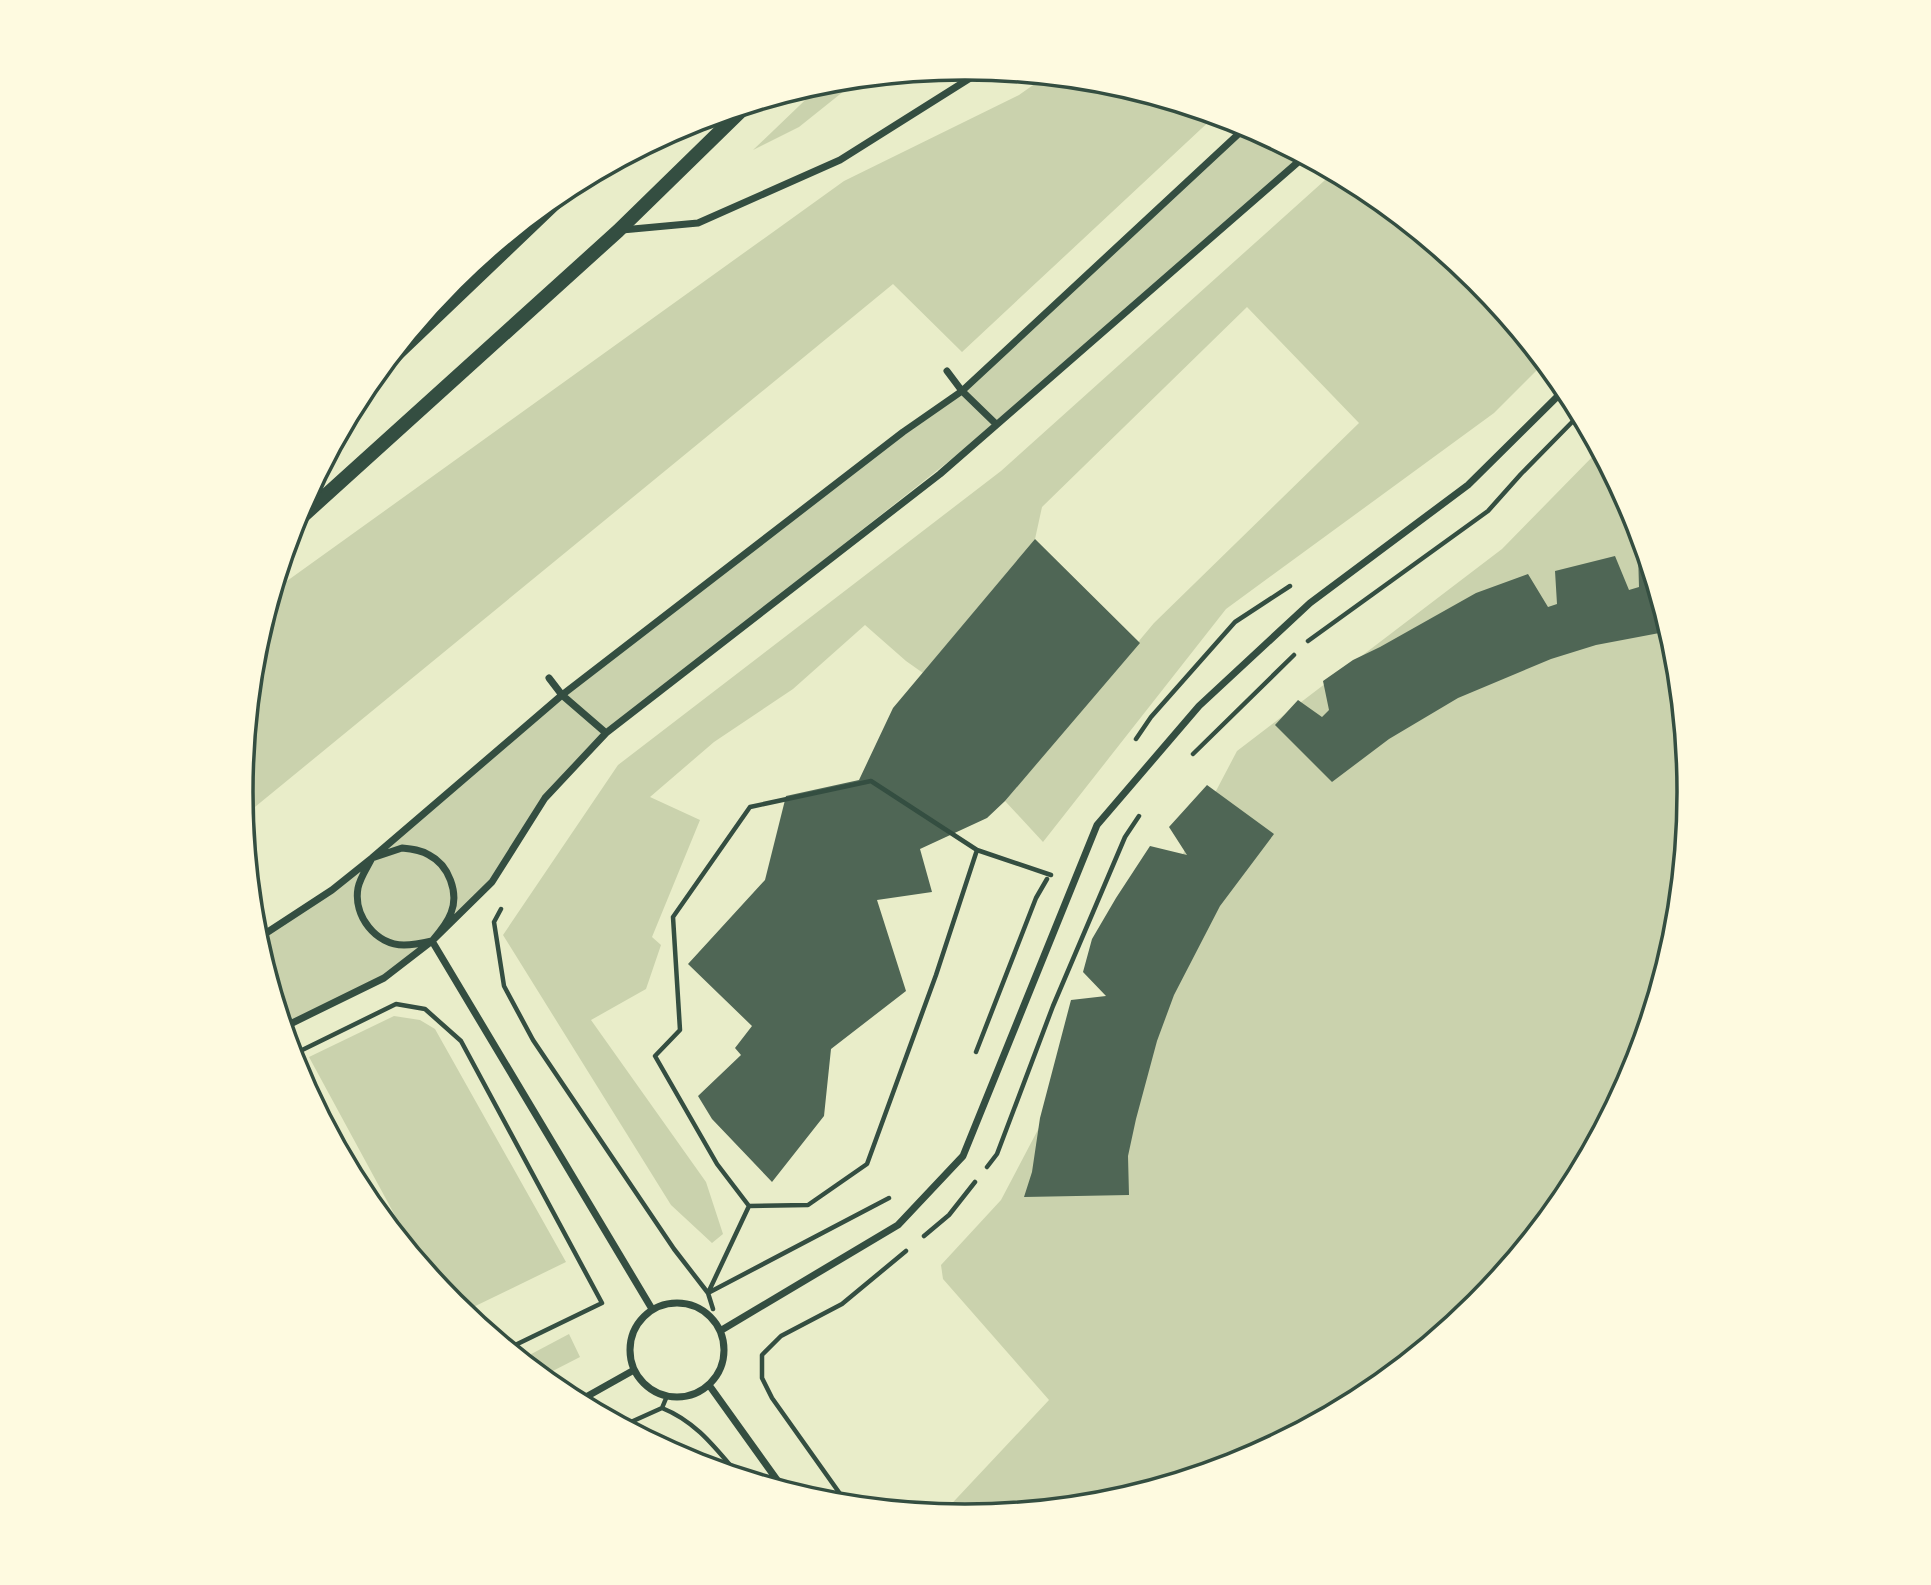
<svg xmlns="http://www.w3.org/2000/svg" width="1931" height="1585" viewBox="0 0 1931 1585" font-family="'Fira Sans Condensed',sans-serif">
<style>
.green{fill:#cad2ad}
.building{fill:#4f6655}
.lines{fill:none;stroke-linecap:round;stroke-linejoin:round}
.path{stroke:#344e41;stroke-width:4.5}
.minor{stroke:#344e41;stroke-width:7}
.secondary{stroke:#344e41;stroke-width:14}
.rim{fill:none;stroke:#344e41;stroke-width:3.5}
</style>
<rect width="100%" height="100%" fill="#e9edc9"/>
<path class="green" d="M1046 76 1107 82 1216 115 962 352 893 284 244 816 241 792 255 651 273 591 844 181 1019 95Z
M859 79 799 127 753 150 824 82Z
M1247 126 1305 156 996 424 631 712 545 798 492 882 465 910 384 978 284 1027 257 939 332 890 562 695 962 391Z
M1334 172 1368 191 1478 281 1545 362 1494 413 1226 609 1043 842 1005 801 1154 623 1359 423 1247 307 1042 507 1035 539 923 673 906 661 865 625 793 689 714 742 650 797 700 820 652 937 661 945 646 989 591 1020 706 1182 723 1234 712 1243 671 1205 503 935 618 765 1001 471Z
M511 233 418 323 454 280Z
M1599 450 1635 516 1676 652 1690 793 1676 934 1634 1070 1567 1195 1477 1305 1368 1395 1242 1462 1106 1503 966 1517 942 1514 1049 1400 943 1279 941 1265 1001 1200 1237 751 1502 549Z
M394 1016 420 1020 435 1029 566 1262 463 1312 453 1304 424 1269 309 1057Z
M569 1334 580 1357 541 1377 520 1360Z"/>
<path class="building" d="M1035 539 1140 643 1005 801 987 818 920 849 932 892 877 900 906 991 831 1049 824 1116 772 1182 712 1119 698 1096 741 1055 735 1048 752 1026 688 964 765 880 786 796 859 780 893 708Z
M1645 551 1670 631 1596 645 1551 659 1458 698 1389 739 1332 782 1275 725 1298 700 1322 717 1329 710 1323 681 1353 660 1380 647 1476 593 1528 574 1548 607 1557 604 1555 571 1615 556 1629 590 1639 587 1638 552Z
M1207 785 1274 834 1220 906 1174 995 1157 1041 1136 1119 1128 1156 1129 1195 1024 1197 1032 1172 1040 1118 1071 1000 1106 996 1083 972 1092 939 1116 898 1150 846 1187 855 1169 827Z"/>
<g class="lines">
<path class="path" d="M1308 641 1488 511 1521 474 1580 414
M1136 739 1151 717 1235 622 1290 586
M1193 754 1294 655
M501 909 494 922 504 986 533 1040 674 1249 708 1293 749 1206 808 1205 867 1164 936 975 977 850
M976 1052 1036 898 1047 879
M292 1055 396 1004 425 1009 461 1041 602 1303 507 1349
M987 1167 997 1154 1053 1006 1125 837 1139 816
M749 1206 717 1164 655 1056 680 1030 673 917 750 807 871 781 977 850 1051 875
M924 1236 949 1215 975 1182
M713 1309 708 1293 889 1198
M662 1408 667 1396
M622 1426 662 1408C697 1422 716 1449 741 1478
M848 1505 772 1398 762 1378V1355L781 1336 842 1304 906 1251"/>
<path class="minor" d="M622 230 698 223 840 160 983 70
M947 371 962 391 996 424
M549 678 562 695 606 733
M402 848C412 849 421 850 429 855 449 865 459 893 451 913 447 924 439 933 432 941 423 943 413 945 404 945 376 945 353 916 358 888 360 878 367 868 372 858Z
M257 939 332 890 372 858 562 695 903 432 962 391 1247 126
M432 941 652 1309
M284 1027 384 978 432 941 492 882 545 798 606 733 940 474 1305 156
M630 1350a47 47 0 1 1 94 0a47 47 0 1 1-94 0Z
M720 1331 898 1225 963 1156 1097 825 1199 706 1310 603 1468 485 1566 388
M709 1385 785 1491
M577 1402 634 1370"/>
<path class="secondary" d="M375 375 575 184
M294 524 618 231 746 106"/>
</g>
<path d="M0 0H1931V1585H0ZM253 792a712 712 0 1 1 1424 0a712 712 0 1 1-1424 0Z" fill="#fefae0" fill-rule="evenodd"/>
<path class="rim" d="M253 792a712 712 0 1 1 1424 0a712 712 0 1 1-1424 0Z"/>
</svg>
